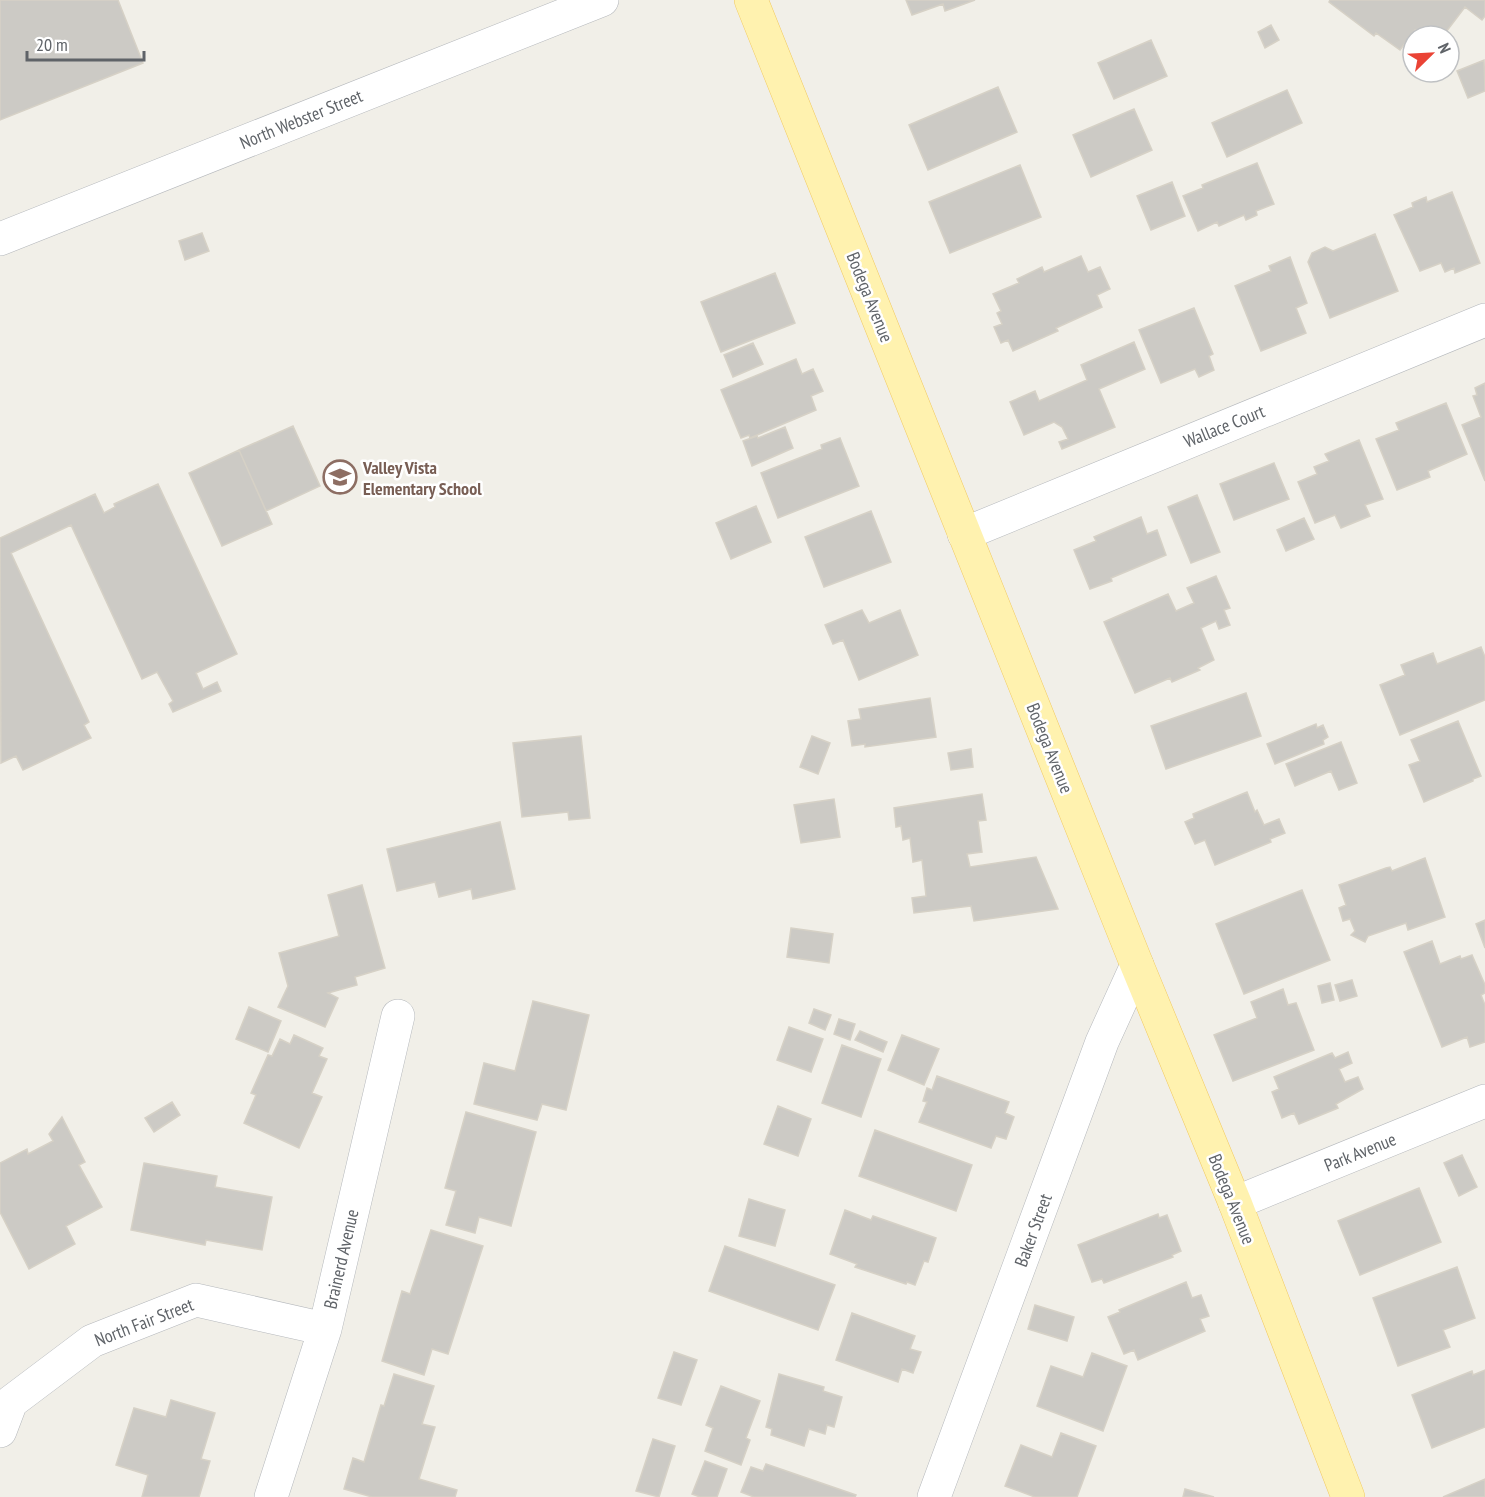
<svg xmlns="http://www.w3.org/2000/svg" width="1485" height="1497" viewBox="0 0 1485 1497" font-family="'PT Sans Narrow',sans-serif">
<style>
.building{fill:#cccac5;stroke:#d6d1c6;stroke-width:1.5}
.lines{fill:none;stroke-linecap:round;stroke-linejoin:round}
.minor-casing{stroke:#b5b8bc;stroke-width:34}
.primary-casing{stroke:#f2c960;stroke-width:34}
.minor{stroke:#fff;stroke-width:33}
.primary{stroke:#fff2af;stroke-width:33}
.labels{text-anchor:middle;dominant-baseline:central;stroke-width:5;stroke-linejoin:round;paint-order:stroke}
.street-label{font-size:18px;fill:#5f6368;stroke:#fff}
.education-label{font-size:18px;font-weight:bold;fill:#785e54;stroke:#fff;text-anchor:start}
</style>
<rect width="100%" height="100%" fill="#f1efe8"/>
<path class="building" d="M0 0H118L143 63 0 120Z
M906 0H975L945 11 943 4 912 15Z
M1330 0H1485V16L1482 20 1465 7 1443 36 1431 28 1415 30 1400 50 1376 33 1374 36 1329 2Z
M1271 25 1279 40 1265 48 1258 32Z
M1151 40 1167 76 1114 99 1098 63Z
M1484 60 1485 91 1468 98 1457 71Z
M998 87 1017 132 928 170 909 125Z
M1287 90 1302 123 1227 157 1212 123Z
M1134 109 1152 150 1091 177 1073 135Z
M1257 163 1274 204 1256 211 1257 215 1246 220 1244 215 1219 226 1217 222 1198 231 1183 196 1203 188 1202 185Z
M1020 165 1041 217 950 253 929 202Z
M1172 182 1185 216 1151 230 1137 196Z
M1452 192 1480 263 1455 273 1454 268 1445 272 1441 263 1420 271 1394 215 1413 207 1412 203 1426 197 1427 202Z
M202 233 209 251 185 260 179 241Z
M1375 234 1398 291 1330 318 1308 262 1312 253 1325 247 1333 251Z
M1081 256 1088 272 1100 267 1110 289 1097 295 1102 307 1056 328 1058 331 1013 351 1008 340 1001 343 994 327 1002 324 997 313 1001 311 993 294 1019 283 1017 279 1042 267 1044 272Z
M1290 257 1307 303 1296 308 1306 333 1261 351 1235 286 1271 271 1269 266Z
M775 273 795 323 721 352 701 302Z
M1194 308 1213 354 1209 356 1214 370 1199 377 1195 369 1161 383 1139 330Z
M1134 342 1145 369 1099 389 1115 427 1062 449 1059 442 1068 439 1062 427 1054 422 1024 435 1010 402 1035 391 1039 401 1087 380 1081 365Z
M753 343 763 364 733 377 724 355Z
M796 359 802 374 813 369 823 391 811 396 816 410 750 438 749 435 741 438 721 390Z
M1485 383V481L1462 425 1481 417 1473 396 1477 395 1475 388Z
M1446 403 1467 454 1428 471 1430 477 1397 490 1376 439 1399 430 1396 423Z
M293 426 320 486 266 511 239 450Z
M785 427 793 448 752 466 743 441 757 436 758 438Z
M840 438 859 486 778 518 761 473 822 449 821 445Z
M1359 440 1383 499 1365 505 1370 516 1341 528 1335 515 1315 523 1298 482 1317 474 1314 467 1329 461 1325 454Z
M239 450 272 524 222 546 189 473Z
M1274 463 1289 499 1234 520 1220 484Z
M158 484 237 654 196 673 203 689 217 682 221 691 173 712 169 704 173 701 157 672 142 679 71 525 11 553 89 722 84 725 91 738 23 770 16 756 1 763 0 538 95 494 104 513 115 507 114 504Z
M1197 495 1220 552 1191 563 1168 507Z
M756 506 771 542 731 559 716 523Z
M871 511 891 562 824 587 805 537Z
M1141 517 1147 534 1157 530 1166 555 1111 578 1112 581 1090 589 1074 550 1096 541 1094 537Z
M1304 518 1314 539 1286 551 1277 530Z
M1216 576 1230 608 1224 610 1230 625 1219 629 1216 621 1201 628 1214 660 1198 668 1200 670 1172 682 1170 678 1135 693 1104 622 1168 594 1176 611 1194 603 1187 588Z
M862 610 869 623 900 610 918 655 859 680 843 640 833 644 825 625Z
M1481 647 1485 657V700L1400 735 1380 685 1405 675 1401 665 1433 653 1437 664Z
M1246 693 1261 736 1166 769 1151 726Z
M930 698 936 737 865 747V744L852 746 848 721 861 719 859 709Z
M1458 721 1481 776 1473 779V781L1424 802 1409 765 1420 761 1411 740Z
M1316 724 1317 728 1323 725 1328 737 1323 740 1324 744 1275 764 1267 744Z
M581 736 590 818 569 820 568 812 522 817 513 743Z
M812 736 830 743 818 774 800 767Z
M1341 742 1357 783 1339 790 1331 771 1295 786 1286 764Z
M971 749 973 767 951 770 948 753Z
M1247 792 1255 812 1257 810 1264 825 1279 819 1285 833 1270 839 1271 842 1215 865 1205 840 1195 844 1185 822 1194 818 1193 814Z
M982 794 986 820 978 821 982 852 967 854 970 867 1036 857 1058 909 974 921 971 906 914 913 912 898 926 896 922 860 913 862 910 838 903 840 901 826 896 827 894 808Z
M834 799 840 837 801 843 794 805Z
M500 822 515 889 473 899 471 889 439 897 435 882 397 891 387 849Z
M1425 858 1445 917 1408 930 1406 923 1368 936 1365 942 1351 935 1355 931 1350 919 1343 921 1339 908 1346 905 1339 885 1386 868 1390 867 1392 871Z
M362 885 385 968 355 977 357 985 328 993 338 998 325 1027 278 1007 288 986 279 953 339 936 328 895Z
M1302 890 1330 960 1244 994 1216 924Z
M1485 920V948L1476 924Z
M791 928 833 934 829 963 787 957Z
M1432 941 1440 964 1460 956 1461 959 1472 955 1485 985V993L1481 995 1485 1005V1042L1470 1047 1467 1037 1442 1047 1404 952Z
M1352 980 1357 996 1340 1001 1335 985Z
M1330 983 1334 1000 1322 1003 1318 986Z
M1283 989 1288 1005 1296 1003 1314 1050 1233 1081 1214 1035 1257 1018 1251 1002Z
M533 1001 589 1015 566 1110 542 1104 537 1120 474 1104 484 1063 515 1071Z
M249 1007 281 1021 268 1052 236 1039Z
M814 1009 831 1015 825 1030 809 1023Z
M839 1019 855 1024 850 1040 834 1034Z
M789 1027 823 1039 811 1072 777 1060Z
M860 1031 887 1042 883 1052 855 1040Z
M294 1035 323 1048 319 1056 327 1059 312 1093 322 1097 299 1148 244 1123 256 1095 251 1093 268 1055 272 1056 280 1039 290 1044Z
M902 1035 939 1049 924 1085 888 1070Z
M842 1045 881 1059 861 1117 822 1103Z
M1348 1052 1352 1063 1339 1069 1345 1082 1358 1077 1363 1089 1336 1104 1338 1108 1299 1124 1294 1113 1282 1118 1272 1092 1279 1089 1274 1077 1332 1053 1335 1058Z
M937 1076 1009 1102 1005 1113 1014 1117 1006 1139 996 1136 991 1148 919 1122 927 1102 923 1101 927 1088 932 1090Z
M172 1102 180 1115 154 1132 145 1118Z
M778 1106 811 1119 798 1156 764 1144Z
M466 1112 536 1132 511 1226 479 1217 475 1233 446 1225 456 1191 445 1188Z
M62 1117 85 1162 79 1165 102 1207 66 1226 75 1244 29 1269 0 1212V1163L27 1149 28 1154 53 1141 49 1134Z
M875 1130 972 1165 956 1211 859 1176Z
M1462 1155 1477 1187 1459 1196 1444 1163Z
M144 1163 217 1176 215 1187 272 1197 262 1250 206 1240 205 1245 131 1230Z
M1419 1188 1441 1242 1360 1275 1338 1221Z
M749 1199 785 1210 775 1246 739 1236Z
M845 1210 871 1220 873 1216 936 1238 928 1262 924 1261 915 1285 907 1282 906 1284 855 1267 857 1264 830 1254Z
M1158 1214 1159 1218 1167 1215 1181 1251 1172 1255 1173 1257 1104 1283 1102 1279 1092 1282 1078 1245Z
M431 1230 483 1246 448 1354 432 1349 424 1375 382 1361 402 1291 410 1294Z
M725 1246 835 1285 818 1330 709 1291Z
M1457 1267 1475 1318 1443 1330 1450 1347 1398 1366 1373 1298Z
M1186 1282 1192 1298 1201 1295 1209 1316 1200 1319 1205 1331 1138 1360 1134 1350 1124 1354 1108 1317 1120 1312 1119 1310Z
M1035 1305 1074 1317 1067 1341 1028 1329Z
M852 1313 915 1336 910 1349 921 1352 913 1373 902 1369 898 1382 836 1360Z
M674 1352 697 1360 681 1405 658 1398Z
M1092 1353 1127 1366 1103 1431 1037 1406 1051 1366 1083 1377Z
M1485 1370V1427L1432 1448 1412 1395 1472 1371 1473 1375Z
M394 1374 434 1386 422 1424 435 1427 419 1479 457 1490 455 1497H372L344 1489 353 1458 364 1462 381 1405 384 1406Z
M779 1374 824 1387 823 1391 842 1397 834 1427 827 1425 825 1434 809 1429 804 1446 771 1435 772 1429 766 1427Z
M721 1386 760 1401 746 1438 750 1440 741 1465 705 1451 713 1428 706 1425Z
M171 1400 215 1413 201 1459 210 1461 199 1497H142L148 1475 116 1465 134 1408 166 1417Z
M1061 1433 1096 1446 1077 1497H1035L1005 1486 1021 1445 1052 1457Z
M653 1439 675 1446 659 1497 636 1491Z
M705 1461 727 1469 717 1497H700L692 1494Z
M766 1464 856 1495 855 1497H754L741 1492 751 1467 763 1471Z
M1485 1479V1497H1443Z
M1185 1489 1214 1497H1183Z"/>
<g class="lines">
<g class="minor-casing">
<path id="minor" d="M0 239 602 0
M964 534 1485 320
M1235 1203 1485 1101
M0 1431 11 1402 92 1341 196 1300 325 1329
M271 1497 325 1329 398 1016
M934 1497 1102 1042 1137 965"/>
</g>
<g class="primary-casing">
<path id="primary" d="M751 0 1137 965 1235 1203 1348 1497"/>
</g>
<use href="#minor" class="minor"/>
<use href="#primary" class="primary"/>
</g>
<defs>
<g id="school-ring" transform="scale(1.725)"><circle r="9.5" fill="#fff" stroke="#8d6e63" stroke-width="1.5"/><path d="M0-5L7-2L0 1L-7-2ZM-4 1L0 2.5L4 1V4Q0 6-4 4Z" fill="#8d6e63"/></g>
</defs>
<g fill-rule="evenodd">
<use href="#school-ring" x="340" y="477"/>
</g>
<g class="labels">
<g class="street-label">
<text transform="translate(301 119) rotate(-22)">North Webster Street</text>
<text transform="translate(870 297) rotate(68)">Bodega Avenue</text>
<text transform="translate(1224 426) rotate(-22)">Wallace Court</text>
<text transform="translate(1050 748) rotate(68)">Bodega Avenue</text>
<text transform="translate(1360 1152) rotate(-22)">Park Avenue</text>
<text transform="translate(1232 1199) rotate(68)">Bodega Avenue</text>
<text transform="translate(1033 1230) rotate(-70)">Baker Street</text>
<text transform="translate(341 1259) rotate(-77)">Brainerd Avenue</text>
<text transform="translate(144 1322) rotate(-21)">North Fair Street</text>
</g>
<g class="education-label">
<text x="363" y="467">Valley Vista<tspan x="363" dy="21">Elementary School</tspan></text>
</g>
</g>
<g transform="translate(1431 54) rotate(66)"><circle r="28" fill="#ffffff" stroke="#bfc1c3" stroke-width="1.5"/>
<path d="M0-4.5L10 22L0 15L-10 22Z" fill="#ea4335"/>
<text y="-9" font-size="16" font-weight="bold" text-anchor="middle" fill="#5f6368">N</text>
</g>
<path d="M27 51v9h117v-9" fill="none" stroke="#5f6368" stroke-width="3"/>
<text x="36" y="51" font-size="18" fill="#5f6368" stroke="#ffffff" stroke-width="4.5" paint-order="stroke">20 m</text>
</svg>
